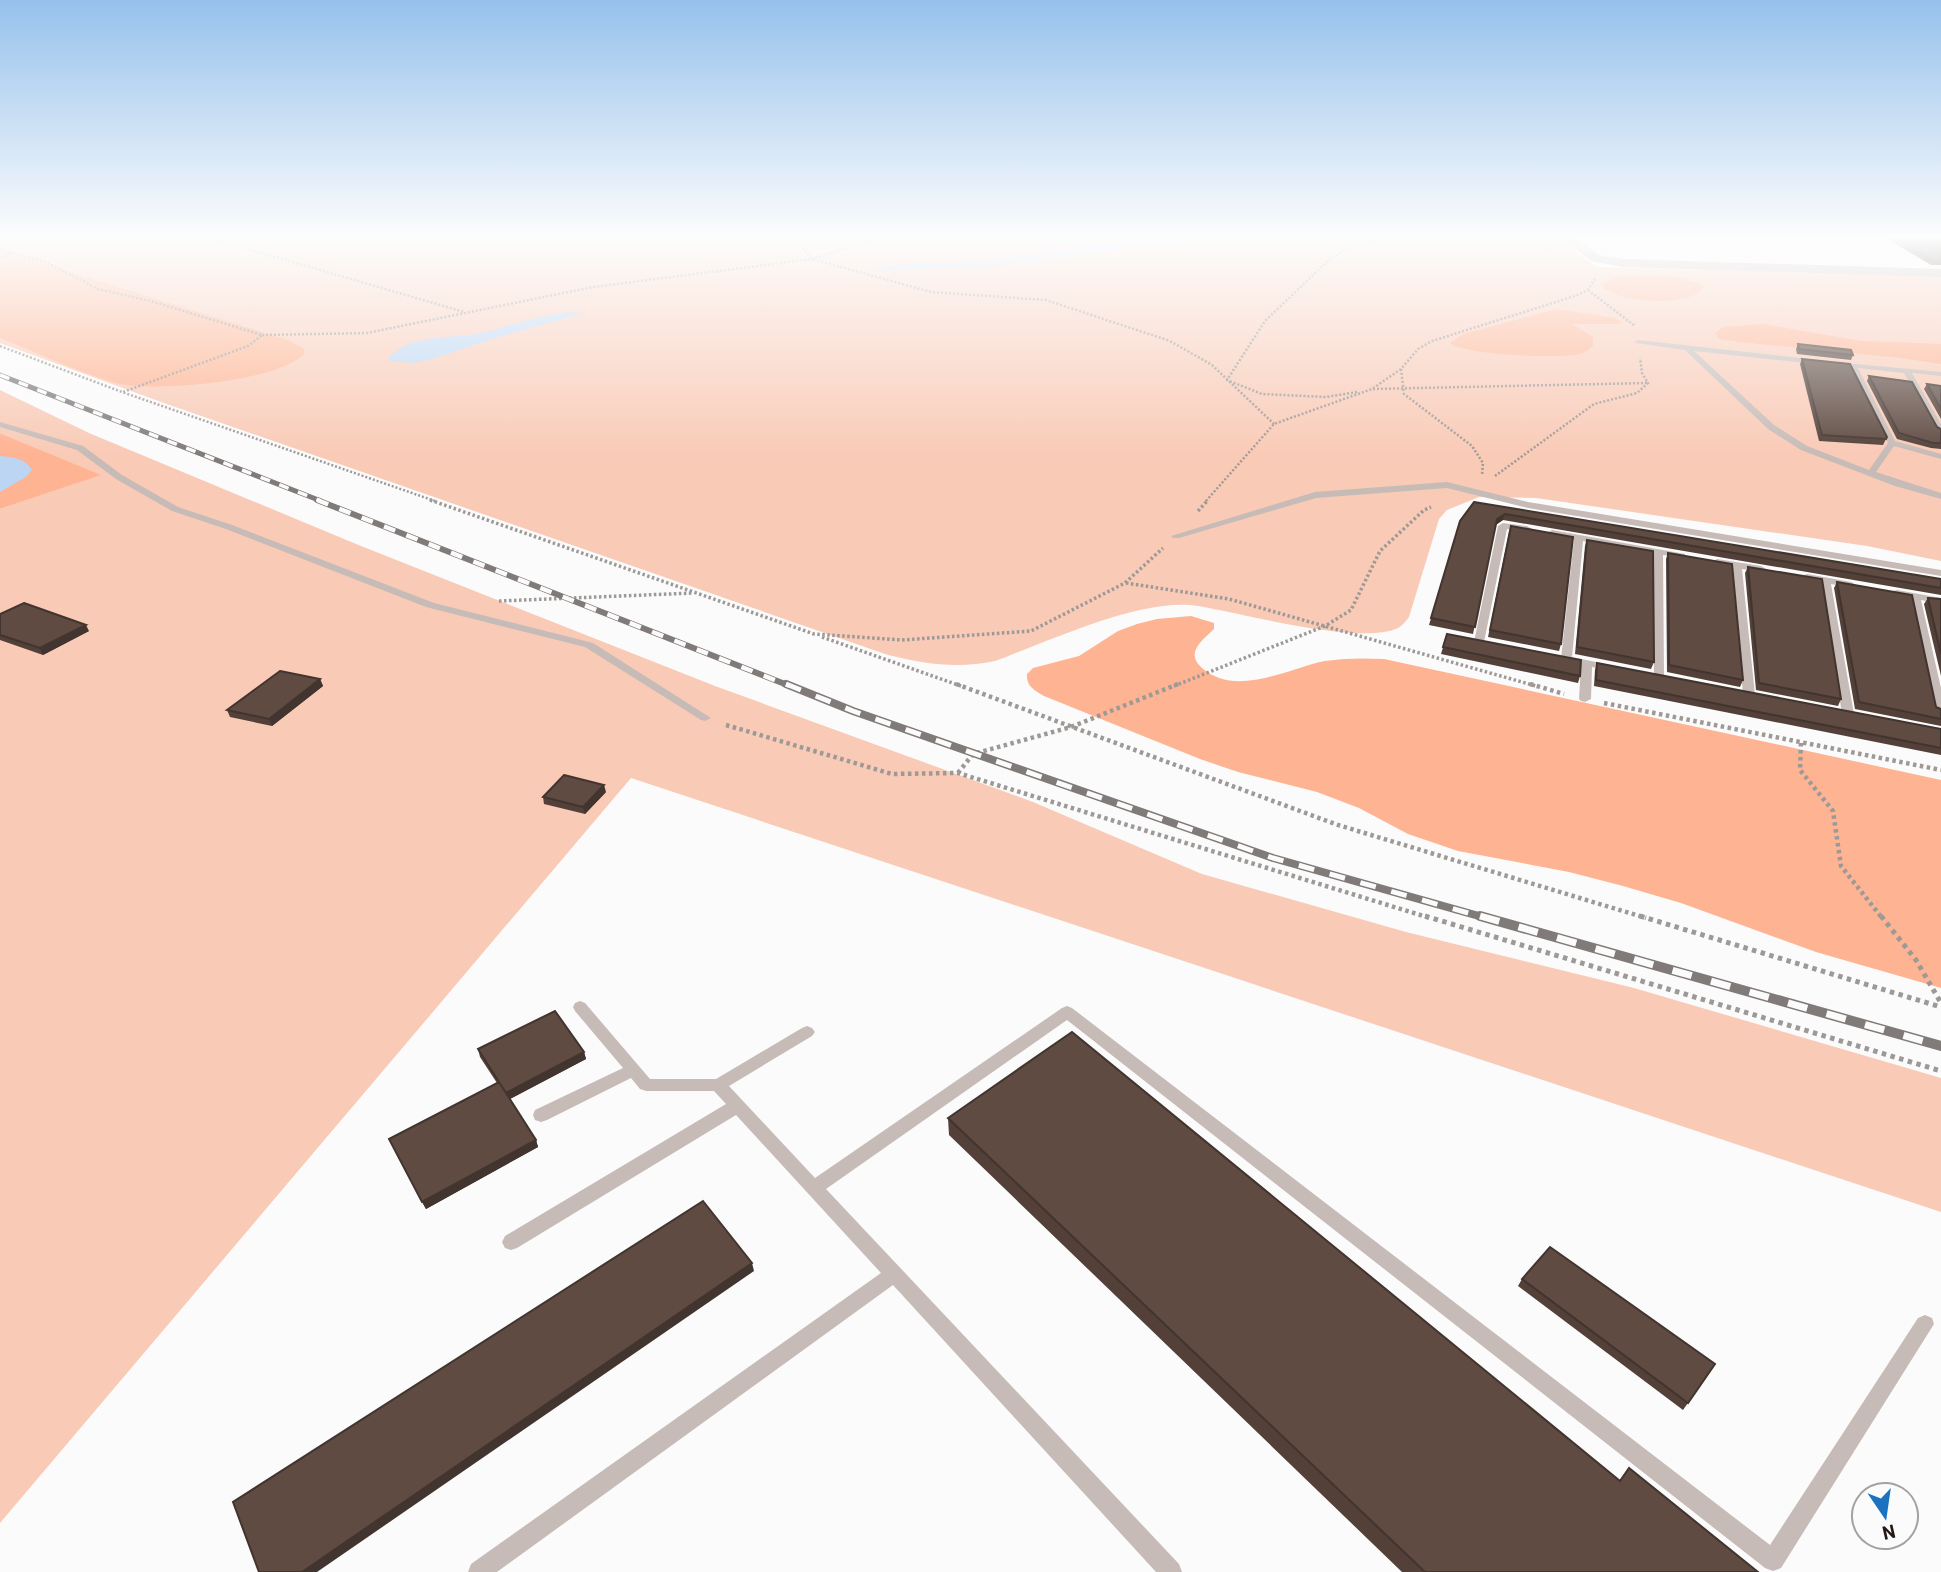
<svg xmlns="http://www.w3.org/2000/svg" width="1941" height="1572" viewBox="0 0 1941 1572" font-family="Barlow,sans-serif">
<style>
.green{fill:#f9cab6}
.forest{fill:#feb392}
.water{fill:#bbd5f2}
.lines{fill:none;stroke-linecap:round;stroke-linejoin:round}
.stream{stroke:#bbd5f2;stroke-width:5}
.path-far3{stroke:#9d9997;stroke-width:2.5;stroke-dasharray:2 2;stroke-linecap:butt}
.path-far2{stroke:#9d9997;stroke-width:3.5;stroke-dasharray:2.5 2.5;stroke-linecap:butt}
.path-far1{stroke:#9d9997;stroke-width:4.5;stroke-dasharray:3.5 3.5;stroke-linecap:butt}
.path{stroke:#9d9997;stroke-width:5;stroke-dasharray:4.5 4.5;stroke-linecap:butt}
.lane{fill:#c6bbb7;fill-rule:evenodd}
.street{fill:#c6bbb7;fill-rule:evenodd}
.rail-far3-casing{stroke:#807b79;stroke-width:5}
.rail-far2-casing{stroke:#807b79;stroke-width:6}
.rail-far1-casing{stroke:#807b79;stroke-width:8}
.rail-casing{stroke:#807b79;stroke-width:10}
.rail-far3{stroke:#fbfbfb;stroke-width:3.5;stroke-dasharray:10;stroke-linecap:butt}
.rail-far2{stroke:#fbfbfb;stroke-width:4.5;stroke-dasharray:12;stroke-linecap:butt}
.rail-far1{stroke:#fbfbfb;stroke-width:5;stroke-dasharray:16;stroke-linecap:butt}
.rail{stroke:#fbfbfb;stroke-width:7;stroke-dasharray:20;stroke-linecap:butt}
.wall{fill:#524039}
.shaded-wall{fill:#42342e}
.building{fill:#5f4b42;stroke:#42342e;stroke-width:2}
</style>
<rect width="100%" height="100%" fill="#fbfbfb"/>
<path class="green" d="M0 236H1556L1596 267 1941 276V561L1867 546 1536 498 1479 497 1447 510 1439 519 1409 617C1406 621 1402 626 1398 628 1362 646 1241 613 1198 606 1142 597 1050 641 995 661 958 669 925 664 888 655L161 402 0 343Z
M0 390 89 433 361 546 715 686 1033 802 1202 874 1406 932 1634 988 1941 1078V1212L631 778 0 1523V509L100 475 0 433Z"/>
<path class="forest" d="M0 250 288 340 304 349V354C277 382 153 393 116 383 77 372 38 353 0 338Z
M1648 275 1679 277 1702 284 1704 287C1692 308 1618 303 1603 287V283L1619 276Z
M1557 309 1615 318 1622 322 1617 324H1572L1593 337V345C1589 350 1586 352 1580 354 1560 359 1463 355 1450 343L1463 334Z
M1763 324 1861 341 1941 344V364L1901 358 1740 342 1719 339 1715 333 1723 327Z
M0 433 101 475 0 509Z
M1191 616 1214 623V629C1203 640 1185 652 1201 667 1235 699 1289 668 1325 661 1345 658 1364 658 1384 659L1941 780V988L1816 952 1681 903 1623 886 1569 872 1458 851 1408 834 1359 808 1317 792 1238 772 1200 759 1044 696C1034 690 1026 686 1027 674L1033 668 1079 656 1118 631 1137 624 1157 619Z"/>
<path class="water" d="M576 312 581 314 498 337 432 359 413 363 390 361 389 358C409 333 453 339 481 333 512 326 543 313 576 312Z
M0 456C13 457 25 458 32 470L26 477 0 492Z"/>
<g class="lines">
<path class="stream" d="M879 268 987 264 1193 236"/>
<path class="path-far3" d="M204 236 464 312
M792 236 812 259 931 292 1046 300 1170 341 1212 365 1274 424
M1524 236 1550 250
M0 248 13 253 0 258
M13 253 46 262 98 289 154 302 262 335 248 346 123 392
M1588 290 1635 326
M262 335 367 333 593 287 812 259 884 236
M0 346 122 392 435 501
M1401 369 1404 394 1472 446 1483 463 1482 475
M1373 389 1647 383
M1357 392 1326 397 1262 394 1227 380 1265 321 1332 257 1351 247 1398 236
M1495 476 1594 404 1637 393 1648 383 1642 373 1640 358
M1206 501 1274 424 1372 389 1401 369 1418 349 1432 341 1575 296 1588 290 1596 277"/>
<path class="path-far2" d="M430 500 814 634 902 640 1031 631 1125 583 1163 548
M1198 511 1208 500
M1126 583 1229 599 1536 686
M499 601 693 593
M822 637 961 686
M1174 686 1325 626 1351 610 1380 551 1424 510 1431 507"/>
<path class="path-far1" d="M956 684 1338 825 1646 918
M1530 684 1564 694
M1604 703 1941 770
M726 725 892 774 958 773 1430 918
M1801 743 1800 770 1833 811 1841 866 1882 918
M958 773 973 754 1071 727 1178 684"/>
<path class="path" d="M1425 916 1941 1071
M1640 916 1941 1007
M1881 916 1916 960 1941 1003"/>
<path class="lane" d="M1638 340 1818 360V364H1815L1694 351 1774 425 1807 446 1869 470 1888 443 1850 367 1834 366V362L1941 372V376L1912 373 1941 424V433L1937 431 1904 373 1858 368 1895 441 1941 454V459L1894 446 1876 472 1941 493V499L1895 486 1801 450 1768 429 1685 350 1636 343 1635 342Z
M0 422 83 446 122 475 178 507 232 525 434 603 593 643 711 718 705 721 701 720 585 647 426 607 226 529 172 511 116 479 77 450 0 427Z
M1447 482 1528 502 1941 570V576L1528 508 1447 488 1316 498 1179 538H1173L1171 536 1315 492Z
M1503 523 1527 526 1532 529 1527 532 1507 529 1484 642 1479 645 1474 642 1498 526Z
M1552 530 1685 554V558L1663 555 1664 677 1663 679 1659 680 1654 677 1653 554 1583 541 1572 657 1615 666 1616 668 1611 671 1592 667 1591 699 1585 702 1581 701 1579 699 1581 665 1562 661 1561 659 1574 540 1549 535 1547 533Z
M1717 559 1761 566 1766 569 1761 572 1742 569 1755 695 1749 698 1743 695 1732 567 1714 564 1712 562Z
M1807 574 1851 582 1856 585 1851 588 1831 584 1854 714 1852 716 1848 717 1842 714 1821 582 1804 579V575Z
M1897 590 1941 598V604L1921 600 1941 688V716L1935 713 1911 598 1893 595V591Z
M580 1001 585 1003 650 1079H716L802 1028 807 1026 812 1028 815 1032 812 1036 729 1086 815 1178 1062 1008 1067 1006 1072 1008 1770 1545 1918 1318 1925 1315 1932 1318 1934 1324 1781 1568 1773 1571 1765 1568 1067 1020 826 1189 1179 1564 1182 1572H1156L893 1285 497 1572H468L471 1564 881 1273 736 1115 517 1248 511 1250 505 1248 502 1242 505 1236 726 1104 714 1091H646L640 1089 631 1078 547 1120 541 1122 535 1120 533 1115 535 1110 623 1068 575 1011 573 1007 575 1003Z"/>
<path class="street" d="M1559 236H1572L1599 255 1623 259 1941 269V277L1623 267 1591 261Z
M1930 236H1941V243Z"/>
<g class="rail-far3-casing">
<path id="rail-far3" d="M0 375 321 501"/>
</g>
<g class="rail-far2-casing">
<path id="rail-far2" d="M317 500 790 686"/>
</g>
<g class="rail-far1-casing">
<path id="rail-far1" d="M786 684 853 711 1273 858 1486 918"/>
</g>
<g class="rail-casing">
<path id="rail" d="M1480 916 1941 1046"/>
</g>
<use href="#rail-far3" class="rail-far3"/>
<use href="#rail-far2" class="rail-far2"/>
<use href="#rail-far1" class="rail-far1"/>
<use href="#rail" class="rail"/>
</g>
<path class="wall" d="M1882 236H1935L1941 239V265H1931Z
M1798 344 1853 355 1851 360 1797 354 1796 349Z
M1802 359 1887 437 1883 445 1819 441 1800 364Z
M1869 376 1941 429V449L1931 448 1897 439 1867 381Z
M1927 384 1941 386V419L1924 389Z
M1474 502 1941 579V595L1503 520 1496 525 1473 634 1429 625 1460 521Z
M1509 532 1561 644 1559 651 1488 637Z
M1587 540 1654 662 1651 669 1575 654 1585 546Z
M1668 553 1743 680 1740 687 1667 672 1666 559Z
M1748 567 1841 699 1838 706 1756 690 1745 573Z
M1837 582 1936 707 1941 709V726L1855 709 1834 588Z
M1928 598 1941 599V676L1924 604Z
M0 614 89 631 43 655 0 640Z
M1447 634 1580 676 1578 683 1441 654Z
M1597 663 1941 729V755L1594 686 1595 670Z
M320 679 323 686 272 726 230 717 227 710Z
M606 792 585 814 544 804 543 797Z
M478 1049 584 1052 586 1059 510 1099 536 1140 538 1147 426 1209 389 1139 497 1083 480 1057Z
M948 1118 1620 1481 1758 1572H1402L949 1135Z
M1522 1279 1715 1364 1683 1410 1518 1286Z"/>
<path class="shaded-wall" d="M1505 514 1503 520 1495 525 1497 519Z
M86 625 89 631 43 655 40 648Z
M320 679 323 686 272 726 269 719Z
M604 785 606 792 585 814 583 807Z
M584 1052 586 1059 508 1100 506 1093Z
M536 1140 538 1147 426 1209 422 1202Z
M752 1263 754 1271 317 1572H302Z"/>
<path class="building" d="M1891 236H1935L1941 239V261H1933Z
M1798 344 1851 350 1853 355 1799 349Z
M1802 359 1850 364 1887 437 1886 439 1822 435Z
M1869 376 1912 382 1937 427 1941 429V443H1933L1899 433Z
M1927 384 1941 386V409Z
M1474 502 1941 579V588L1505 514 1497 519 1475 627 1431 618 1460 521Z
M1511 526 1573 537 1561 644 1490 630Z
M1587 540 1653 551 1654 662 1577 647Z
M1668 553 1732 564 1743 680 1669 665Z
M1748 567 1822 579 1841 699 1759 683Z
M1837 582 1912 595 1936 707 1941 709V719L1859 702Z
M1928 598 1941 599V654Z
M24 603 86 625 40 648 0 635V614Z
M1447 634 1581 660 1580 676 1443 647Z
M1597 663 1941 729V748L1596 680Z
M280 671 320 679 269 719 227 710Z
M564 775 604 785 583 807 543 797Z
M555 1011 584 1052 506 1093 478 1049Z
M1072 1032 1620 1481 1629 1468 1758 1572H1425L948 1118Z
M499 1082 536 1140 422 1202 389 1139Z
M703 1201 752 1263 302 1572H259L233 1502Z
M1550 1247 1715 1364 1688 1403 1522 1279Z"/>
<linearGradient id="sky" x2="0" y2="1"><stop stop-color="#96c1ec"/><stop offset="0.52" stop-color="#fdfdfd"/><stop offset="1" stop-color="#fdfdfd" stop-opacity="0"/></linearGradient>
<rect width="1941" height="456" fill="url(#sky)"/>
<g transform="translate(1885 1516) rotate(167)"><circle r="33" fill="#fbfbfb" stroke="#a4a19f" stroke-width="2"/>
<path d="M0-5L12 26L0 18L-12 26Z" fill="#1b72c0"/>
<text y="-10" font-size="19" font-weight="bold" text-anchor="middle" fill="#221915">N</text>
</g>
</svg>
